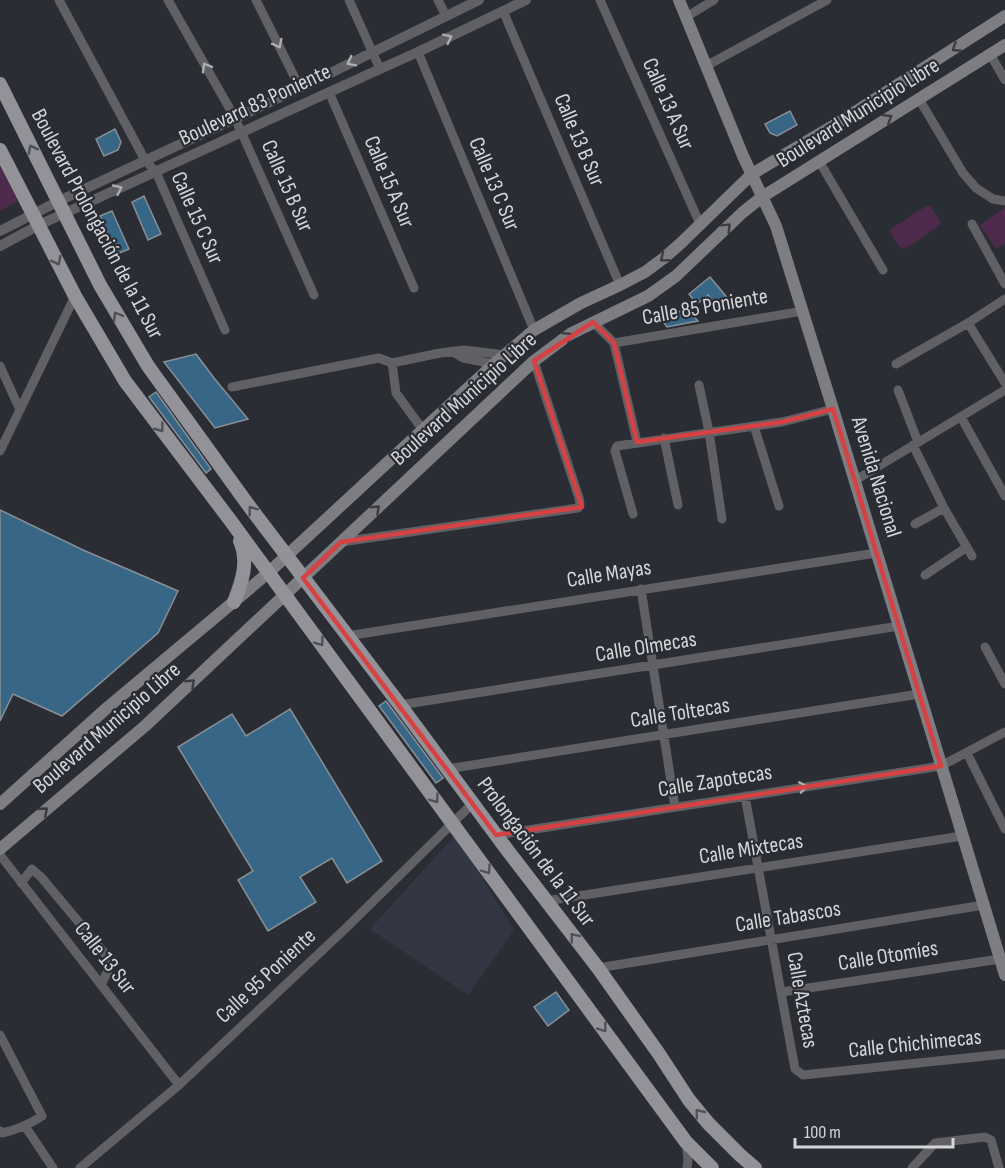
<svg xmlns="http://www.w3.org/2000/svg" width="1005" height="1168" viewBox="0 0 1005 1168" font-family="'Sofia Sans Condensed',sans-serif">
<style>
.built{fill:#333743}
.green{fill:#4e2b4c}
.building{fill:#376687;stroke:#888f95;stroke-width:1.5}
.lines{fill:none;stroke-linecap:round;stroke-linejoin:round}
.minor{stroke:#616064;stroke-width:9}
.tertiary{stroke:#616064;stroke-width:10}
.secondary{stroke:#7e7d82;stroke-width:12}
.primary{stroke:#949299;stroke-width:14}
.oneway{stroke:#acadb1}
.oneway2{stroke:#3c3d44}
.oneway3{stroke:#505057}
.marked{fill:none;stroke:#d64243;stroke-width:4.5;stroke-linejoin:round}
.labels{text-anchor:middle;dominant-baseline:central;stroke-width:4.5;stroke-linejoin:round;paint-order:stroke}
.street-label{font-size:22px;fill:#d4d6da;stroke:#2b2d34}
</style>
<rect width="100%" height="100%" fill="#2b2d34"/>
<path class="built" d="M456 834 514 930 468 995 370 929Z"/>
<path class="green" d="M0 166 18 201 0 211Z
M926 206H929L931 207 941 223 939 226 905 249C897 248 894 238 890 231L891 229Z
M1005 207V243L996 249 980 225Z"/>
<path class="building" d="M790 111 797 125 777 136 770 133 765 124Z
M115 129 121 142 118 150 104 156 96 139Z
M144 196 161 234 148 240 132 202Z
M112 211 129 249 117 254 100 216Z
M710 277 729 300 719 308 708 295 697 304 689 294Z
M688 310 698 321 667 327 658 315Z
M196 354 214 378 248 419 215 428 164 362Z
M156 392 211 469 206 473 149 397Z
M0 510 83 550 178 591 158 633 62 716 13 694 0 721Z
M386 701 443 778 436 783 379 706Z
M290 709 382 861 347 883 332 858 300 877 316 902 268 931 238 880 253 871 178 747 232 714 246 736Z
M556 992 569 1010 548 1026 534 1007Z"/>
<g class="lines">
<path class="minor" d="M59 0 145 160 156 172 225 330
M168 0 235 118 314 295
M256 0 300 88
M349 0 380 69
M438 0 446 16
M600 0 700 224
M503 11 620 285
M686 17 714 0
M418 52 534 330
M990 54 1005 80
M706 66 827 0
M329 92 414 288
M919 99 963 173 976 188 993 199 1005 201
M819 161 883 270
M972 224 1005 284
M593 322 614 343 637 442
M968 323 1005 383
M614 343 803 311
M453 352 463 358 494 364
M392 363 396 393 423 430
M896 364 968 323 1005 299
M0 366 20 410
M699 385 709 432 722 519
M232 387 379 358 392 363 440 353 464 350 505 355
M898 390 918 442
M961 417 1005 496
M754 426 779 506
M664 438 678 505
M913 445 944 508 972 556
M0 451 75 296
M854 481 1005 390
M633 514 615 451 617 446 782 422 833 409
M915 524 944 508
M341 542 578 508 580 504 579 498 534 361
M925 575 967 547
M641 589 675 807
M347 636 876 553
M985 647 1005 684
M400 705 899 626
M967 753 1005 829
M447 769 919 694
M745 796 795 1069 803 1075 1005 1054
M496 835 941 766 1005 732
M0 855 179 1085
M21 883 32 869 42 878 111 961 110 966 101 985
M546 901 962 836
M598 968 984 905
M782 992 1000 959
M0 1035 42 1116C30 1124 16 1130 2 1133L0 1131
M25 1126 53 1168
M686 1142 688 1160 687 1168
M80 1168 179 1085 345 929 472 804
M912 1168 935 1143 985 1137 991 1140 999 1168"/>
<path class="tertiary" d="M0 231 59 201 300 88 479 0
M0 246 41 224 380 69 418 52 526 0"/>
<path class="secondary" d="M679 0 743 156 776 226 833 409 1005 975
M0 804 108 707 268 573 494 364 534 330 581 303 620 285 645 272 664 258 681 243 752 174 833 126 1005 16
M0 849 145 726 534 361 570 334 648 296 676 276 742 213 762 197 1005 45"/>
<path class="primary" d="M0 84 100 285 148 366 249 506 400 705 508 851 598 968 659 1054 689 1100 708 1123 740 1155 755 1168
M0 150 75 296 125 381 230 520 686 1142 712 1168
M234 602C242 582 249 562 240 541"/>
</g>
<defs><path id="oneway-chevron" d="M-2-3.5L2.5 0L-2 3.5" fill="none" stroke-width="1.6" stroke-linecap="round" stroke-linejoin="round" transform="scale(1.5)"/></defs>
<g class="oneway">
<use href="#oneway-chevron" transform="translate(448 38) rotate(-26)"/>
<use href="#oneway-chevron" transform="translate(278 44) rotate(63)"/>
<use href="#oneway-chevron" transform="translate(351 62) rotate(153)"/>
<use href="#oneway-chevron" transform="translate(206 67) rotate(-120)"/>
<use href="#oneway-chevron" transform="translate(118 189) rotate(-25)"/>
<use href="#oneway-chevron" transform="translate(803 787) rotate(-9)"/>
</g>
<g class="oneway2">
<use href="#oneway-chevron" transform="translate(956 48) rotate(147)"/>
<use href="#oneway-chevron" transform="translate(888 118) rotate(-32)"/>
<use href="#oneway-chevron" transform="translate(727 227) rotate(-45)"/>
<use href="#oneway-chevron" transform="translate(664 258) rotate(141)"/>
<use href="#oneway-chevron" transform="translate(568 336) rotate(-32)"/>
<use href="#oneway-chevron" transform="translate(376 509) rotate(-43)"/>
<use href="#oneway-chevron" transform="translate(191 683) rotate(-43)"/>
<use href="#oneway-chevron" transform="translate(44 811) rotate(-41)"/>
</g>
<g class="oneway3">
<use href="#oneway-chevron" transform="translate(32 149) rotate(-117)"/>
<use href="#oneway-chevron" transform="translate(57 261) rotate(63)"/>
<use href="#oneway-chevron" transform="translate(117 316) rotate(-120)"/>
<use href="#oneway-chevron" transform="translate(160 428) rotate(53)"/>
<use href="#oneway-chevron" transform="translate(252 510) rotate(-127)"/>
<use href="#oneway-chevron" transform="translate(320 642) rotate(54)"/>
<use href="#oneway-chevron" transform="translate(435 799) rotate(54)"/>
<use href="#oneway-chevron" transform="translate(487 870) rotate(54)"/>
<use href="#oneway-chevron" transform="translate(574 937) rotate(-128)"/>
<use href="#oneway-chevron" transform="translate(603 1028) rotate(54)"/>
<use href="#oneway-chevron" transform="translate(699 1113) rotate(-129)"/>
</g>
<path class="marked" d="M593 322 614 343 637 442 782 422 833 409 941 766 496 835 303 578 341 542 582 507 534 361Z"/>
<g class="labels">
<g class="street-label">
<text transform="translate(668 104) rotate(66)">Calle 13 A Sur</text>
<text transform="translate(255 105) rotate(-25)">Boulevard 83 Poniente</text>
<text transform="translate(858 113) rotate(-32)">Boulevard Municipio Libre</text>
<text transform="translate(579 140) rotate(67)">Calle 13 B Sur</text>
<text transform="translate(389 182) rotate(67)">Calle 15 A Sur</text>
<text transform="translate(494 184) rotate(67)">Calle 13 C Sur</text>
<text transform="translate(287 186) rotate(66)">Calle 15 B Sur</text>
<text transform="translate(197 218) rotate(66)">Calle 15 C Sur</text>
<text transform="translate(97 224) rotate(62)">Boulevard Prolongación de la 11 Sur</text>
<text transform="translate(705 307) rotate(-10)">Calle 85 Poniente</text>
<text transform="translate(464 399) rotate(-42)">Boulevard Municipio Libre</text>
<text transform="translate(876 477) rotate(73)">Avenida Nacional</text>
<text transform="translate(609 574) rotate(-9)">Calle Mayas</text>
<text transform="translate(646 647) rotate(-9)">Calle Olmecas</text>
<text transform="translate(680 713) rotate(-9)">Calle Toltecas</text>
<text transform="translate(107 728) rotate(-41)">Boulevard Municipio Libre</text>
<text transform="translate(715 781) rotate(-9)">Calle Zapotecas</text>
<text transform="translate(751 849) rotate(-9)">Calle Mixtecas</text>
<text transform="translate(536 852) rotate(53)">Prolongación de la 11 Sur</text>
<text transform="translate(788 917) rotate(-9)">Calle Tabascos</text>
<text transform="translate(888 956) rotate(-9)">Calle Otomíes</text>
<text transform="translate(105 958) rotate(52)">Calle 13 Sur</text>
<text transform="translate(266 976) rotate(-43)">Calle 95 Poniente</text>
<text transform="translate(802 1000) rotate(80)">Calle Aztecas</text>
<text transform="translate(915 1044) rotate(-6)">Calle Chichimecas</text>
</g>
</g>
<path d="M795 1138v9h158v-9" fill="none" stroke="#d4d6da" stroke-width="3"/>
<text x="804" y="1138" font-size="18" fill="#d4d6da" stroke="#2b2d34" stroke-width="4.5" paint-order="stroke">100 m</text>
</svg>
